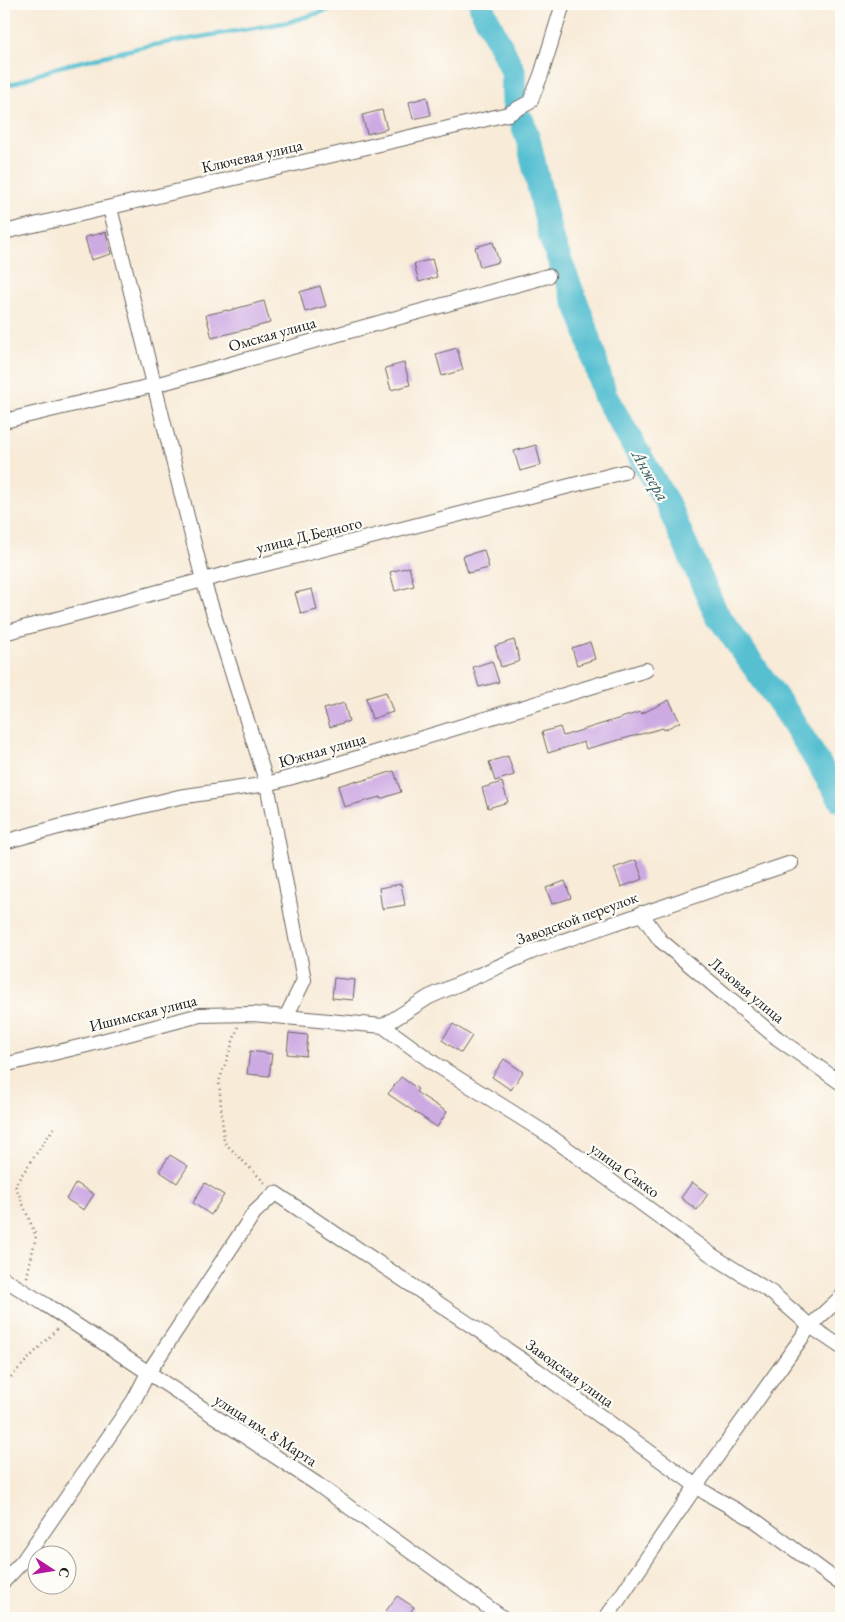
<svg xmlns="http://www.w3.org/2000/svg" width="845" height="1622" viewBox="0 0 845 1622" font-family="'EB Garamond',serif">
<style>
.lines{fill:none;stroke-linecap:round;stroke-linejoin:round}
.stream{stroke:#56c0d1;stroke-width:4.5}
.river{stroke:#56c0d1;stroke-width:25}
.building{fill:#ceaae3}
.street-casing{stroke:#69645e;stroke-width:16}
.path{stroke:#69645e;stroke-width:2.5;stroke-dasharray:1 4;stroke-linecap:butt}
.street{stroke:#fff;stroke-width:14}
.labels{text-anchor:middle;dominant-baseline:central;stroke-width:4.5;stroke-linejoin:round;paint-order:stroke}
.street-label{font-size:16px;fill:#1c1c1c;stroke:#fdfcf7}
.water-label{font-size:18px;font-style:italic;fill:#335e64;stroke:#fdfcf7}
</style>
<rect width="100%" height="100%" fill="#fdfcf7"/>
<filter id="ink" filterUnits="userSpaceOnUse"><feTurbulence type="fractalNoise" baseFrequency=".02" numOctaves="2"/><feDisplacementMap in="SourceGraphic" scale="10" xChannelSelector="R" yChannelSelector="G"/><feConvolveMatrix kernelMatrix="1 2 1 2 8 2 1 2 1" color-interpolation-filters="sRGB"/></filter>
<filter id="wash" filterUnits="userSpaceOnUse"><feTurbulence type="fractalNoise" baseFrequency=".0096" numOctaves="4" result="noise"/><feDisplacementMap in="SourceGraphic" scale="20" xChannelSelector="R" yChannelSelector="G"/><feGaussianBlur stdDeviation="1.12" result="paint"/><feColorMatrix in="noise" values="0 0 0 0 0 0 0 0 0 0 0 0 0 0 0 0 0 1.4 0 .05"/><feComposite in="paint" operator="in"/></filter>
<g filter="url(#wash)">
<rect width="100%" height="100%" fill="#f8ebd8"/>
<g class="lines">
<path class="stream" d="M4 87 58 67 142 47 289 22 347 4"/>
<path class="river" d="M481 4 482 9 513 71 514 102
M522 121 529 143 551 238 585 326 605 396 667 503 716 613 790 717 841 800"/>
</g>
<g id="blocks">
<path class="building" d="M427 97 431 115 413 119 409 102Z
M382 110 387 129 367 134 362 115Z
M106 232 111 254 91 260 85 237Z
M493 242 499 262 480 267 475 247Z
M432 259 437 277 419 282 414 264Z
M320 286 326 306 305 312 300 292Z
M264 301 270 323 212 338 206 315 227 310V311Z
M457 348 463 370 442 376 436 354Z
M404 363 410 385 391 390 385 368Z
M536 445 541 465 520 471 514 451Z
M484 550 489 568 468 573 463 556Z
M409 567 414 586 395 591 390 572Z
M312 589 317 610 301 614 295 593Z
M514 640 520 661 501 667 495 646Z
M590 642 595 659 577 665 572 648Z
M492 661 499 682 479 687 473 667Z
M386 692 393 712 372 719 366 698Z
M669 700 680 722 664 730 663 728 586 749 584 742 548 753 542 732 560 727 563 736 640 712 641 714Z
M344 703 349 721 330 727 324 709Z
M508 756 514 775 495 781 489 762Z
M394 771 401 792 380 799V797L344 807 338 786 357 780V782Z
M502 782 508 802 488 808 482 788Z
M636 860 643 879 621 887 614 868Z
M565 881 571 898 552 904 546 888Z
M401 884 405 905 382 909 379 888Z
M334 978 355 980 353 1000 332 998Z
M453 1024 472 1036 461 1053 442 1040Z
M289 1033 308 1035 306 1056 287 1054Z
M250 1051 272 1054 269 1076 247 1074Z
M504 1059 523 1072 511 1090 492 1077Z
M401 1077 418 1089 416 1092 447 1112 437 1127 388 1094Z
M170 1155 188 1166 177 1183 159 1171Z
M692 1182 708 1194 697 1210 681 1198Z
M76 1183 94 1194 84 1210 66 1199Z
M205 1183 224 1195 211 1215 193 1203Z
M397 1596 414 1607 406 1618H395L386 1611Z"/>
</g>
</g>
<g filter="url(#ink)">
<use href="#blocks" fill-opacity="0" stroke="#69645e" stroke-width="1"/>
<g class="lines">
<g class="street-casing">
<path id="street" d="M110 208 203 580 267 784 304 980 286 1017
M4 232 508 114 530 102 541 75 563 4
M4 421 155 385 548 276
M4 633 203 580 624 472
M4 842 62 826 179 797 267 784 321 769 646 670
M641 913 660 940 777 1038 841 1083
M383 1026 435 1064 547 1134 713 1256 772 1293 810 1326 841 1347
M383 1026 429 997 536 950 791 863
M4 1065 87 1045 200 1015 253 1014 383 1026
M4 1279 46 1305 317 1484 503 1618
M4 1581 23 1561 134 1400 148 1373 254 1213 275 1193 537 1370 706 1493 756 1521 841 1584
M606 1618 696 1486 810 1326 841 1297"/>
</g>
<path class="path" d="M238 1027 219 1082 224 1142 265 1183
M27 1277 36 1236 15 1185 55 1126
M4 1384 57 1329"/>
<use href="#street" class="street"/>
</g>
</g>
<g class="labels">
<g class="street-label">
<text transform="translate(252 156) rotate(-13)">Ключевая улица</text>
<text transform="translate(272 334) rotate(-16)">Омская улица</text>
<text transform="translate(309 535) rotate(-14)">улица Д.Бедного</text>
<text transform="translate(322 750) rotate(-16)">Южная улица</text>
<text transform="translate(577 918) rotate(-20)">Заводской переулок</text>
<text transform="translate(747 990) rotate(40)">Лазовая улица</text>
<text transform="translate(143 1013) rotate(-14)">Ишимская улица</text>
<text transform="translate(625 1170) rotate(36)">улица Сакко</text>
<text transform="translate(570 1373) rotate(36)">Заводская улица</text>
<text transform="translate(266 1430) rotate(33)">улица им. 8 Марта</text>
</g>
<g class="water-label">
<text transform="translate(651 475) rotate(60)">Анжера</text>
</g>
</g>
<rect width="845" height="1622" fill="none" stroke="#fdfcf7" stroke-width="20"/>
<g transform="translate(52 1570) rotate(102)"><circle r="24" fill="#fdfcf7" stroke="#a3a29f"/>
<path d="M0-4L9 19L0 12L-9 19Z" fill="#b5179e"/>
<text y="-8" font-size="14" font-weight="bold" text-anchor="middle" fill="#1c1c1c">С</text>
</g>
</svg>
